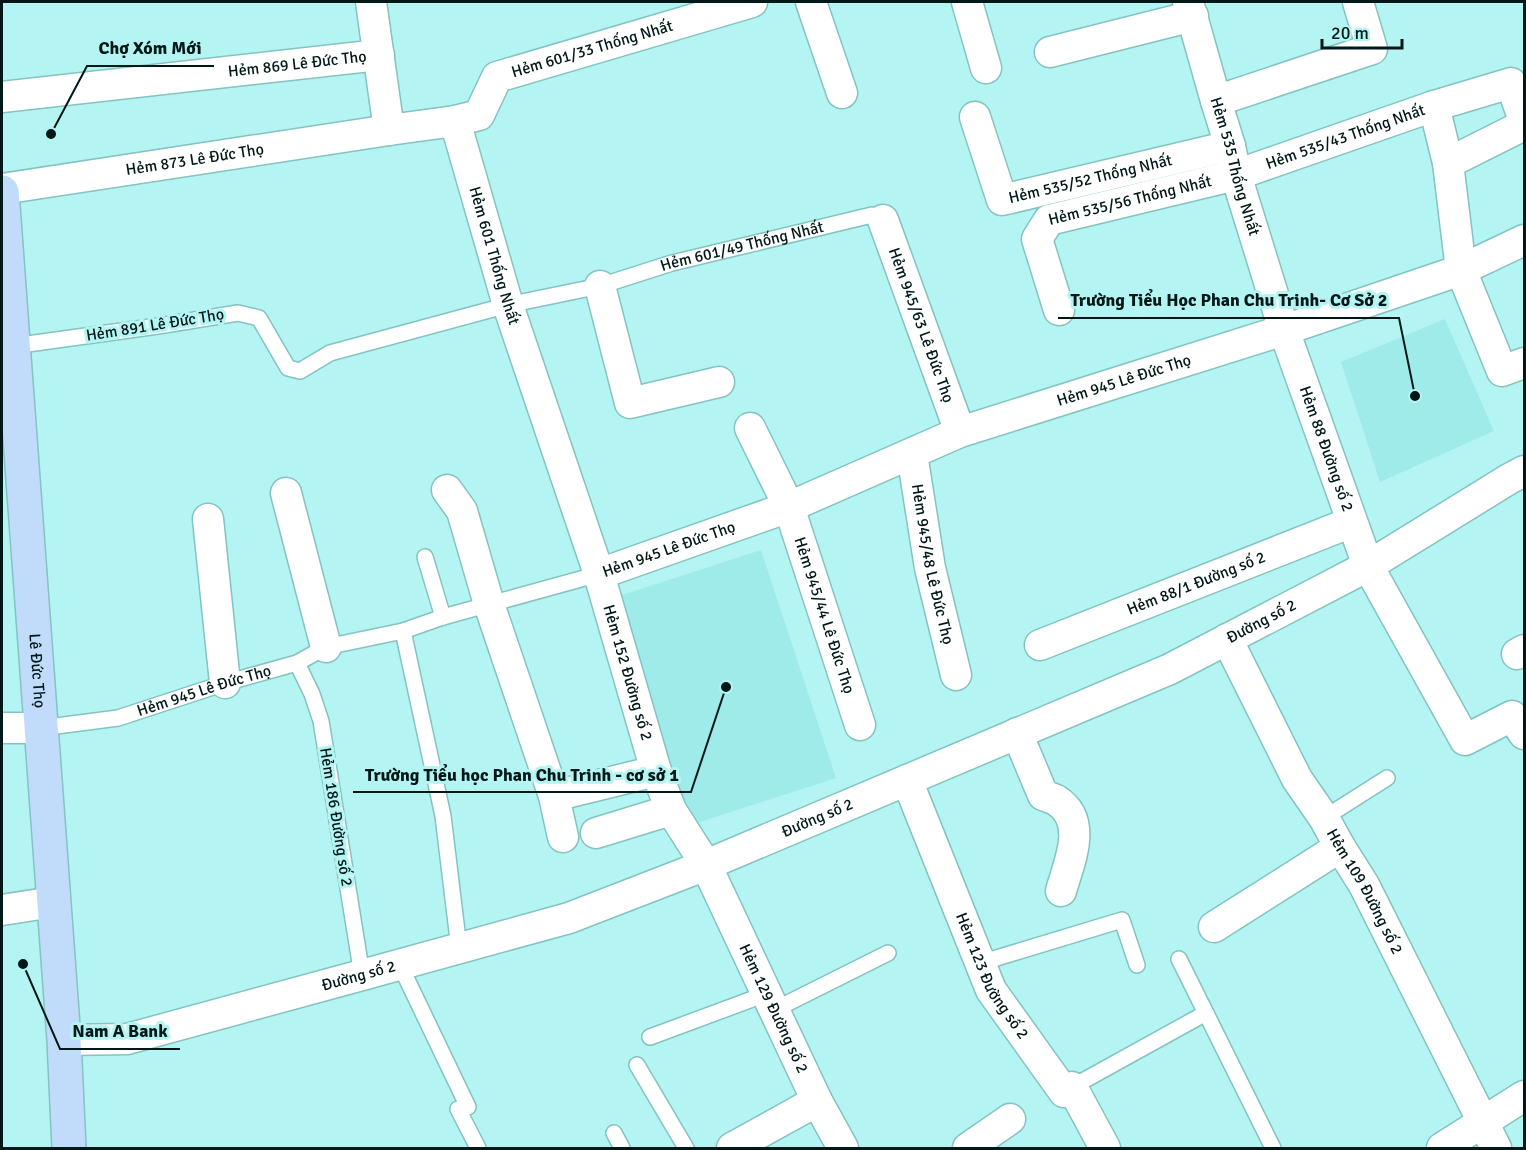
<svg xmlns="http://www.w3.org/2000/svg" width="1526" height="1150" viewBox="0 0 1526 1150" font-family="Signika,sans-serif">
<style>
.built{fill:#9febea}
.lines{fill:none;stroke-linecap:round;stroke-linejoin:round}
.lane-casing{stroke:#83c3c1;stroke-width:18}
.street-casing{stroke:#83c3c1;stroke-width:33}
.secondary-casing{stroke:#83c3c1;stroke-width:36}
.lane{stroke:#fff;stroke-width:15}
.street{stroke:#fff;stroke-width:30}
.secondary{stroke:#c1dcfb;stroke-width:33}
.labels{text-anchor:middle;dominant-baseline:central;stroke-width:6;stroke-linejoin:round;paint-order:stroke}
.street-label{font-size:16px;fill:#001818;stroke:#b4f5f4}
.leader{fill:none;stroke:#001818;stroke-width:2}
.callout-dot{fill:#001818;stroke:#b4f5f4;stroke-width:2}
.callout-label{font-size:18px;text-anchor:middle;font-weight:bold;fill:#001818;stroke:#b4f5f4;stroke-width:6;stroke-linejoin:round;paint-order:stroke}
</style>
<rect width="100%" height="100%" fill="#b4f5f4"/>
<path class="built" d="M1445 319 1494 431 1380 482 1341 362Z
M761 550 836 778 691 825 616 597Z"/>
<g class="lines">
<g class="lane-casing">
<g id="lane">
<path id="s1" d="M13 346 158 326 238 313 259 318 288 368 300 371 330 353 508 305 600 286 672 263 872 215 883 220"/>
<path d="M425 557 443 617"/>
<path d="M403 631 443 816 459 948"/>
<path d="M297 663 312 694 321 721 362 975"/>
<path id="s2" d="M41 728 118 718 225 683 297 663 326 647 403 631 443 617 599 574"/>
<path d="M1324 818 1387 778"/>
<path d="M1179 959 1273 1148"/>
<path d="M980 963 1122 920 1137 965"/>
<path d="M400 965 468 1107 458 1109 478 1148"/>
<path d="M774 1010 888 953"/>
<path d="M650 1037 766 994"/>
<path d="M637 1065 686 1148"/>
<path d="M1072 1087 1206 1013"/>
<path d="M614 1133 622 1148"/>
</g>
</g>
<g class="street-casing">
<g id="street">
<path id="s3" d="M371 2 389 130 455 121 508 305 599 574 656 771 671 810 706 865 817 1101 843 1148"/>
<path d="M811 2 842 93"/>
<path d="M967 2 986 68"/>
<path id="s4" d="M1188 2 1216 101 1230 146 1236 175 1284 330 1368 566 1465 740 1512 716 1524 734"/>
<path d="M1050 52 1193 16"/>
<path id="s5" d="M2 97 379 55"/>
<path d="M1216 101 1372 49 1358 2"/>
<path d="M1434 106 1511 83 1524 121"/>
<path id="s6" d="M975 117 1002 200 1230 146"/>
<path id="s7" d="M455 121 479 115 497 77 752 2"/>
<path d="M1448 163 1524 125"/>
<path id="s8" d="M2 189 389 130"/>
<path id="s9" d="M883 220 960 432"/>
<path d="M600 286 630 403 719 382"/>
<path id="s10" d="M1059 310 1037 239 1049 220 1236 175 1434 106 1448 163 1461 270 1502 371 1524 363"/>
<path id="s11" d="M750 428 789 507 860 725"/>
<path id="s12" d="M912 454 930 568 956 675"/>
<path d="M447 490 462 511 489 604 554 796 563 837"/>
<path d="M286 493 326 647"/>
<path d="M208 519 225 683"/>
<path id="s13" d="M599 574 789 507 960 432 1284 330 1461 270 1524 240"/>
<path id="s14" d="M1227 639 1297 779 1324 818 1340 847 1364 885 1496 1148"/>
<path id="s15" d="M1040 645 1352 522"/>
<path d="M1517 654 1524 650"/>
<path d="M2 728H41"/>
<path d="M1017 733 1043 795C1047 797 1052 798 1056 800 1089 821 1069 862 1061 891"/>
<path id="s16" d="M907 780 991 990 1064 1092 1072 1087 1105 1148"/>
<path d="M554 796 656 771"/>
<path d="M596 833 671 810"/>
<path d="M2 910 53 902"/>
<path d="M1214 927 1340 847"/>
<path id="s17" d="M64 1040 127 1039 362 975 569 918 706 865 1170 669 1368 566 1509 479 1524 471"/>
<path d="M732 1148 817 1101"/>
<path d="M968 1148 1010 1119"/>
<path d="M1442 1148 1524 1096"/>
</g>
</g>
<g class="secondary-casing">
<g id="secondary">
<path id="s18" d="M2 192 64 1040 69 1148"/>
</g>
</g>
<use href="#lane" class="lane"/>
<use href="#street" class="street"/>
<use href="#secondary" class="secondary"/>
</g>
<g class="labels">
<g class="street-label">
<text stroke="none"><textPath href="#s7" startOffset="166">Hẻm 601/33 Thống Nhất</textPath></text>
<text stroke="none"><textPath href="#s5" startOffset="297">Hẻm 869 Lê Đức Thọ</textPath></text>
<text stroke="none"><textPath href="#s10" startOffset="405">Hẻm 535/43 Thống Nhất</textPath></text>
<text stroke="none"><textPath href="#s8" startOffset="195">Hẻm 873 Lê Đức Thọ</textPath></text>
<text stroke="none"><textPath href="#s4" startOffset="171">Hẻm 535 Thống Nhất</textPath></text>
<text stroke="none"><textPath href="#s6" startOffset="178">Hẻm 535/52 Thống Nhất</textPath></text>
<text stroke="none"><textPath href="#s10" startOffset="180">Hẻm 535/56 Thống Nhất</textPath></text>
<text stroke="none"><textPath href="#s1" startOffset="780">Hẻm 601/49 Thống Nhất</textPath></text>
<text stroke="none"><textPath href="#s3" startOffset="336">Hẻm 601 Thống Nhất</textPath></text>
<text transform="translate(155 325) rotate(-9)">Hẻm 891 Lê Đức Thọ</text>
<text stroke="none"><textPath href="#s9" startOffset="112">Hẻm 945/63 Lê Đức Thọ</textPath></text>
<text stroke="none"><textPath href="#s13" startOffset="560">Hẻm 945 Lê Đức Thọ</textPath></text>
<text stroke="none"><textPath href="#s4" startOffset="468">Hẻm 88 Đường số 2</textPath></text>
<text stroke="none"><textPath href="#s13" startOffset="74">Hẻm 945 Lê Đức Thọ</textPath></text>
<text stroke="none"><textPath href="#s12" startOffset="112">Hẻm 945/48 Lê Đức Thọ</textPath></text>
<text stroke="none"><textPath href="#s15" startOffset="168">Hẻm 88/1 Đường số 2</textPath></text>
<text stroke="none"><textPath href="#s11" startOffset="202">Hẻm 945/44 Lê Đức Thọ</textPath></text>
<text stroke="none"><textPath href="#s17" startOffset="1275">Đường số 2</textPath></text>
<text stroke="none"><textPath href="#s18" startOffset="480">Lê Đức Thọ</textPath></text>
<text stroke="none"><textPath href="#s3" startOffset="774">Hẻm 152 Đường số 2</textPath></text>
<text stroke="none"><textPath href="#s2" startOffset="168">Hẻm 945 Lê Đức Thọ</textPath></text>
<text transform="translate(336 817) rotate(81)">Hẻm 186 Đường số 2</text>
<text stroke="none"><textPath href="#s17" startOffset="789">Đường số 2</textPath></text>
<text stroke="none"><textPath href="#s14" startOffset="288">Hẻm 109 Đường số 2</textPath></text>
<text stroke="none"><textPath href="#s17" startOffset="303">Đường số 2</textPath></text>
<text stroke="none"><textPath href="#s16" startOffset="214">Hẻm 123 Đường số 2</textPath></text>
<text stroke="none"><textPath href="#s3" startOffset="1142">Hẻm 129 Đường số 2</textPath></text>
</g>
</g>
<path class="leader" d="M51 134L87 66H214M1415 396L1399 318H1058M726 687L691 792H353M23 964L60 1049H180"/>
<g class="callout-dot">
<circle cx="51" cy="134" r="6"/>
<circle cx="1415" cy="396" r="6"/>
<circle cx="726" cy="687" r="6"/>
<circle cx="23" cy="964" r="6"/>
</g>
<g class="callout-label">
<text x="150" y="54">Chợ Xóm Mới</text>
<text x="1229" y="306">Trường Tiểu Học Phan Chu Trinh- Cơ Sở 2</text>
<text x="522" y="781">Trường Tiểu học Phan Chu Trinh - cơ sở 1</text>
<text x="120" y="1037">Nam A Bank</text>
</g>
<rect width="1526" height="1150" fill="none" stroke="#001818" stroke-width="6"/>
<path d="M1322 39v9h80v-9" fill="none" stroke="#001818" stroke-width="3"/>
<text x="1331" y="39" font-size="18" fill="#001818" stroke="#b4f5f4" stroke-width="4.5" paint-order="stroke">20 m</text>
</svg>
